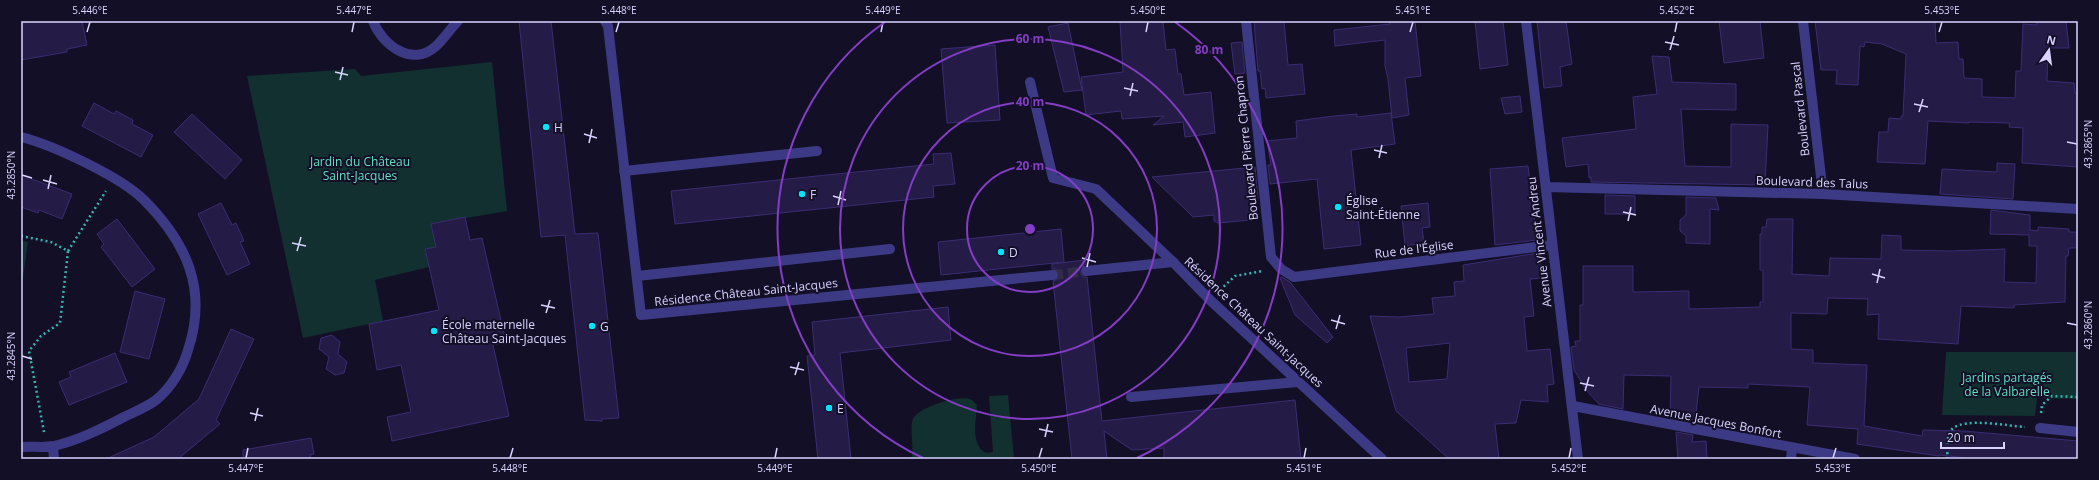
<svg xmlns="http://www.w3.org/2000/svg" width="2099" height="480" viewBox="0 0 2099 480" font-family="'Open Sans',sans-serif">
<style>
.green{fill:#12302f}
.building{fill:#241b47;stroke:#3b2d73;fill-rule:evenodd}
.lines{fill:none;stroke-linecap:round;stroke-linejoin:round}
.street-tunnel{stroke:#312d47;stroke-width:10;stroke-dasharray:10 5;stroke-linecap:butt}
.path{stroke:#2fb8b0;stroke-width:2.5;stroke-dasharray:2 3;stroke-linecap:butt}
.lane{stroke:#3d3a85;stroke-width:10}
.street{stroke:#3d3a85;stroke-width:10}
.ticks{fill:none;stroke:#d9d4ff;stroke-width:1.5}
.ring{fill:none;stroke:#843dc5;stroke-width:2}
.poi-dot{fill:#00e5ff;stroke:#130f26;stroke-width:1.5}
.labels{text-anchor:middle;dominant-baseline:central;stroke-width:4;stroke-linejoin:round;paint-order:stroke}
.street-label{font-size:12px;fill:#d9d4ff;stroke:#130f26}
.poi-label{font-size:12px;fill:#d9d4ff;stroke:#130f26;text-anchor:start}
.park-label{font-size:12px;fill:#5fe0c0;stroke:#130f26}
.centre{fill:#843dc5;stroke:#130f26;stroke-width:2}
.ring-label{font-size:12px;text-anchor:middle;font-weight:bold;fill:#843dc5;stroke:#130f26;stroke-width:4;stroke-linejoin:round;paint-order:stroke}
.neatline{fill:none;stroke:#d9d4ff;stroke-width:1.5}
.ticks-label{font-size:10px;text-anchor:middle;fill:#d9d4ff}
</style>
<rect width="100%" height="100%" fill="#130f26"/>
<path class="green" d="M492 62 507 211 432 224 436 247 425 249 429 267 375 280 383 321 303 338 247 76 355 69 361 76Z
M21 240 28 242 23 278H21Z
M1946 352H2078V399L2037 398 2035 416 1942 415Z
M1008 395 1014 459H911C915 446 909 431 913 419 918 407 959 395 970 399 973 400 975 404 977 405 976 422 970 444 986 453L993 452 989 396Z"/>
<path class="building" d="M34 21H82L87 45 67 49V52L21 60V23Z
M519 21H551L575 234 598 233 619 418 602 419V421L585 420 565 235 541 237Z
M1120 21H1163L1166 50 1175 49 1178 74H1181L1184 95 1211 92 1215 133 1185 137 1183 122 1153 125 1164 116 1122 119 1121 111 1086 115 1081 77 1123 72Z
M1254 21H1284L1288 65 1302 64 1305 94 1266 98 1265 88 1262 89 1260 71H1258Z
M1389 21H1415L1421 76 1405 78 1409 115 1392 118 1388 79 1385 66V40L1335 46 1334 30 1390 24Z
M1475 21H1503L1508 65 1480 69Z
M1537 21H1566L1572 64 1560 67 1562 86 1544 88Z
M1719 21H1760L1764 58 1724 63Z
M1815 21H1935L1936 43 1958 42 1959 59H1963L1964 78 1982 79V97L2015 98 2016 71H2021L2023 24 2037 25 2036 21H2066L2069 48H2048L2047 81 2074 83 2075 93H2078V167L2022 163 2023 128 2009 127 2010 123 1969 122V123L1928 121 1925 164 1877 162 1879 132H1888L1889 118 1901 119V116H1903L1906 54 1882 44 1865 42 1864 47 1860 46 1858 85 1836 84 1837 70H1821Z
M1068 23 1082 90 1064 92 1048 27Z
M1242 42 1245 73 1235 74 1231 43Z
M995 45 1000 120 947 123 941 49Z
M1652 56 1669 57 1672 82 1736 84V110L1681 109 1685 166 1731 167V124L1768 125 1765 185 1591 182V177L1589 178 1588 164 1566 167 1562 138 1636 129 1633 97 1657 94Z
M1520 96 1522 112 1505 114 1501 98Z
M94 103 114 114 116 111 133 120 132 124 153 135 141 157 82 126Z
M1391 113 1395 144 1351 150 1361 245 1324 249 1317 179 1270 184 1268 165H1271L1267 141 1297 138 1296 121 1334 116 1357 114V117Z
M192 114 242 160 225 179 174 132Z
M951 153 955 184 933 186 934 197 675 224 671 191 934 164 933 154Z
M1997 163 2015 164 2013 199 1940 194 1942 169 1997 172Z
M1528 166 1537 240 1495 245 1490 169Z
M1255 167 1258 199 1249 201 1251 220 1218 223 1214 221V215L1193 217 1152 177Z
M21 175 72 194 62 219 39 210 38 213 21 207Z
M1605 195 1635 196V214H1605Z
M1686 197 1716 198 1719 210 1710 209V244L1686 243V236L1680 231V220L1686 215Z
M221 203 232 225 236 223 244 241 240 242 250 264 227 275 198 214Z
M1428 203 1430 227 1422 228 1424 243 1405 246 1401 206Z
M1991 210 2030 215V230L2038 231V227L2069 229V232H2078V248H2069L2068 256H2066L2065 302 2014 305V308L1961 306 1958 344 1878 339 1879 314 1867 315 1868 299 1828 298 1827 314 1791 313V349L1813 350V363L1867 365 1864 426 1922 436 1923 430 1964 431 2078 441V459H1976L1939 455V456L1857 444 1858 429 1807 425 1810 387 1748 384V388L1699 387 1695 422 1670 418 1671 376 1624 375 1623 409 1599 404 1587 391 1574 370 1571 347 1576 346 1575 341H1580V305H1583V266H1633V292L1689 291V309L1760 307V302H1763V270H1760V234H1762V227H1766L1767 219H1793L1792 274 1829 276 1830 258 1881 259 1882 235 1901 236V250L1951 251 2005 249 2004 282 2036 283 2037 246H2029V235L1990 234Z
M465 217 470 240 482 238 506 342 493 345 509 416 392 441 387 417 411 412 401 365 377 370 369 324 439 310 425 249 436 247 431 224Z
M117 219 155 269 132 287 101 247 104 244 97 234Z
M1061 229 1064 262 941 275 938 242Z
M1538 253 1542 278 1530 279 1534 316 1524 317 1527 351 1550 349 1554 384 1547 385 1548 402 1521 400 1516 423 1495 424 1499 459H1449L1396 411 1370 316 1399 317 1434 314 1432 298 1455 296 1454 282 1464 281 1463 265ZM1450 343 1447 379 1409 382 1406 348Z
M1085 260 1086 264 1080 268V272L1083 277H1087L1102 421 1295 400 1301 459H1164V448L1132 450 1104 431 1107 459H1072L1053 281 1059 278V274L1056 269H1052V264Z
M1282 277 1290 282 1333 337 1327 343 1295 315 1280 278Z
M135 291 165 299 149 359 120 352Z
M948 307 951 340 840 353 851 459H818L807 356 815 355 812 322Z
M231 329 254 339 216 420 220 424 178 459H106L154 437 199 399Z
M332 335 340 342 338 354 347 362 344 373 335 375 326 369 329 357 319 349 321 338Z
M115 353 127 382 69 405 59 382 71 377 69 372Z
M1676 432 1693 435 1692 442 1706 441 1707 459H1678Z
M311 438 314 454 310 455 311 459H243V450Z"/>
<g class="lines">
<path class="street-tunnel" d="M1053 275 1086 271"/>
<path class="path" d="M21 236 51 242 68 251 60 323 41 336 29 351 44 432
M68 251 106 191
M1220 290 1235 276 1263 271
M2041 413 2042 405 2052 396 2078 397
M1947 459C1948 451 1946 434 1952 429 1965 417 2008 426 2025 427"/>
<path class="lane" d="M373 21C382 45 412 67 435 47 444 39 450 29 458 21
M1030 82 1053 178 1096 189 1173 262
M624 171 817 151
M637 276 890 249
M1131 397 1298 382
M2040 428 2078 432"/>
<path class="street" d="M605 21 608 26 641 315 1053 275
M1246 21 1271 257 1281 269 1294 277 1552 245
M1526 21 1578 459
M1803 21 1823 194
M21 137C53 145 121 177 144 200 187 243 208 290 188 350 183 368 171 388 156 400 147 407 134 412 124 417 101 429 79 440 54 446 44 448 32 446 21 447
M1546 187 1823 194 2078 209
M1086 271 1173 262 1210 300 1382 459
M1573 406 1855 459
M53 446 54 459
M1791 459 1792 448"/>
</g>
<path class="ticks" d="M87 32 90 22M352 32 354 22M616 32 619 22M881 32 883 22M1146 32 1148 22M1410 32 1413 22M1675 32 1677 22M1939 32 1942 22M1665 42 1679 45M1670 50 1674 36M335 72 348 75M340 80 343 67M1124 88 1138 91M1130 96 1133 83M1914 104 1928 107M1919 112 1923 99M584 134 597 138M2067 142 2077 144M589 143 592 129M1374 150 1387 153M1379 158 1382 145M22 175 32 178M43 180 57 184M48 189 51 175M833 196 846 200M838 205 841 191M1623 212 1636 215M1628 221 1631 207M292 243 306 246M297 251 301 237M1082 258 1096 262M1087 267 1090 253M1872 274 1885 278M1877 283 1880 269M541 305 555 308M546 313 550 300M1331 320 1345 324M2067 323 2077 325M1336 329 1340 315M22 356 32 359M790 367 804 370M795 375 799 362M1580 383 1594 386M1585 391 1589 377M250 413 263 416M255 421 258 408M1039 429 1053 432M1045 437 1048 424M246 458 248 448M510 458 513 448M775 458 777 448M1039 458 1042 448M1304 458 1306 448M1569 458 1571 448M1833 458 1836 448"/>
<g class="ring">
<circle cx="1030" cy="229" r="63"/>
<circle cx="1030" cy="229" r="127"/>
<circle cx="1030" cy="229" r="190"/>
<path d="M923 458A253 253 0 0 1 885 22M1175 22A253 253 0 0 1 1137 458"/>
</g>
<g class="poi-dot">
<circle cx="546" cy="127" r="4"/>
<circle cx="802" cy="194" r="4"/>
<circle cx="1338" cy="207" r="4"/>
<circle cx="1001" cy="252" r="4"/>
<circle cx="592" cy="326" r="4"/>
<circle cx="434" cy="331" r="4"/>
<circle cx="829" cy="408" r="4"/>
</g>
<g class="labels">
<g class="street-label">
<text transform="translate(1800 109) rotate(-96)">Boulevard Pascal</text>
<text transform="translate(1246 148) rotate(-96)">Boulevard Pierre Chapron</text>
<text transform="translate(1812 182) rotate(2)">Boulevard des Talus</text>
<text transform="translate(1539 242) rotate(-97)">Avenue Vincent Andreu</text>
<text transform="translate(1414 249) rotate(-7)">Rue de l'Église</text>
<text transform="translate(746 292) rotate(-6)">Résidence Château Saint-Jacques</text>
<text transform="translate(1254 322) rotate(43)">Résidence Château Saint-Jacques</text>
<text transform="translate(1716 421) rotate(11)">Avenue Jacques Bonfort</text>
</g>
<g class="poi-label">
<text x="554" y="127">H</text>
<text x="810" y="194">F</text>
<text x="1346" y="200">Église<tspan x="1346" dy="14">Saint-Étienne</tspan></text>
<text x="1009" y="252">D</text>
<text x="442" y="324">École maternelle<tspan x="442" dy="14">Château Saint-Jacques</tspan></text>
<text x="600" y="326">G</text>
<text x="837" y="408">E</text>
</g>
<g class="park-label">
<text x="360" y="161">Jardin du Château<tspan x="360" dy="14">Saint-Jacques</tspan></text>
<text x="2007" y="377">Jardins partagés<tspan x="2007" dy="14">de la Valbarelle</tspan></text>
</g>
</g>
<circle cx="1030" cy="229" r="6" class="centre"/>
<g class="ring-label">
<text x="1030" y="43">60 m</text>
<text x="1209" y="54">80 m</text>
<text x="1030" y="106">40 m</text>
<text x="1030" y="170">20 m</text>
</g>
<rect width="2099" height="480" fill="none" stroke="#130f26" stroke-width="44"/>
<g transform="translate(2049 50) rotate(14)" stroke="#130f26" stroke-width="3" paint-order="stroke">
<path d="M0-3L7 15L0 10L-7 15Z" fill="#d9d4ff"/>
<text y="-6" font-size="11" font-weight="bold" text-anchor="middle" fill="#d9d4ff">N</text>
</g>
<path d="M1941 442v6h63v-6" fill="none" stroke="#d9d4ff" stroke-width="2"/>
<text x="1947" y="442" font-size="12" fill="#d9d4ff" stroke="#130f26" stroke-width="3" paint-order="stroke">20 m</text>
<rect x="22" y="22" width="2055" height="436" class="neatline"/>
<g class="ticks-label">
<text x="90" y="14">5.446°E</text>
<text x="354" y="14">5.447°E</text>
<text x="619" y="14">5.448°E</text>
<text x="883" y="14">5.449°E</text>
<text x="1148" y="14">5.450°E</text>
<text x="1413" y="14">5.451°E</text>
<text x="1677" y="14">5.452°E</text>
<text x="1942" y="14">5.453°E</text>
<text transform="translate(2088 144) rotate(-90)" y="4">43.2865°N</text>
<text transform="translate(11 175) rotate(-90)" y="4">43.2850°N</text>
<text transform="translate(2088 325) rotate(-90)" y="4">43.2860°N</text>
<text transform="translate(11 356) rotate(-90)" y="4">43.2845°N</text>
<text x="246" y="472">5.447°E</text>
<text x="510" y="472">5.448°E</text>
<text x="775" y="472">5.449°E</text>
<text x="1039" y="472">5.450°E</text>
<text x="1304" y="472">5.451°E</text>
<text x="1569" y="472">5.452°E</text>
<text x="1833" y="472">5.453°E</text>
</g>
</svg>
